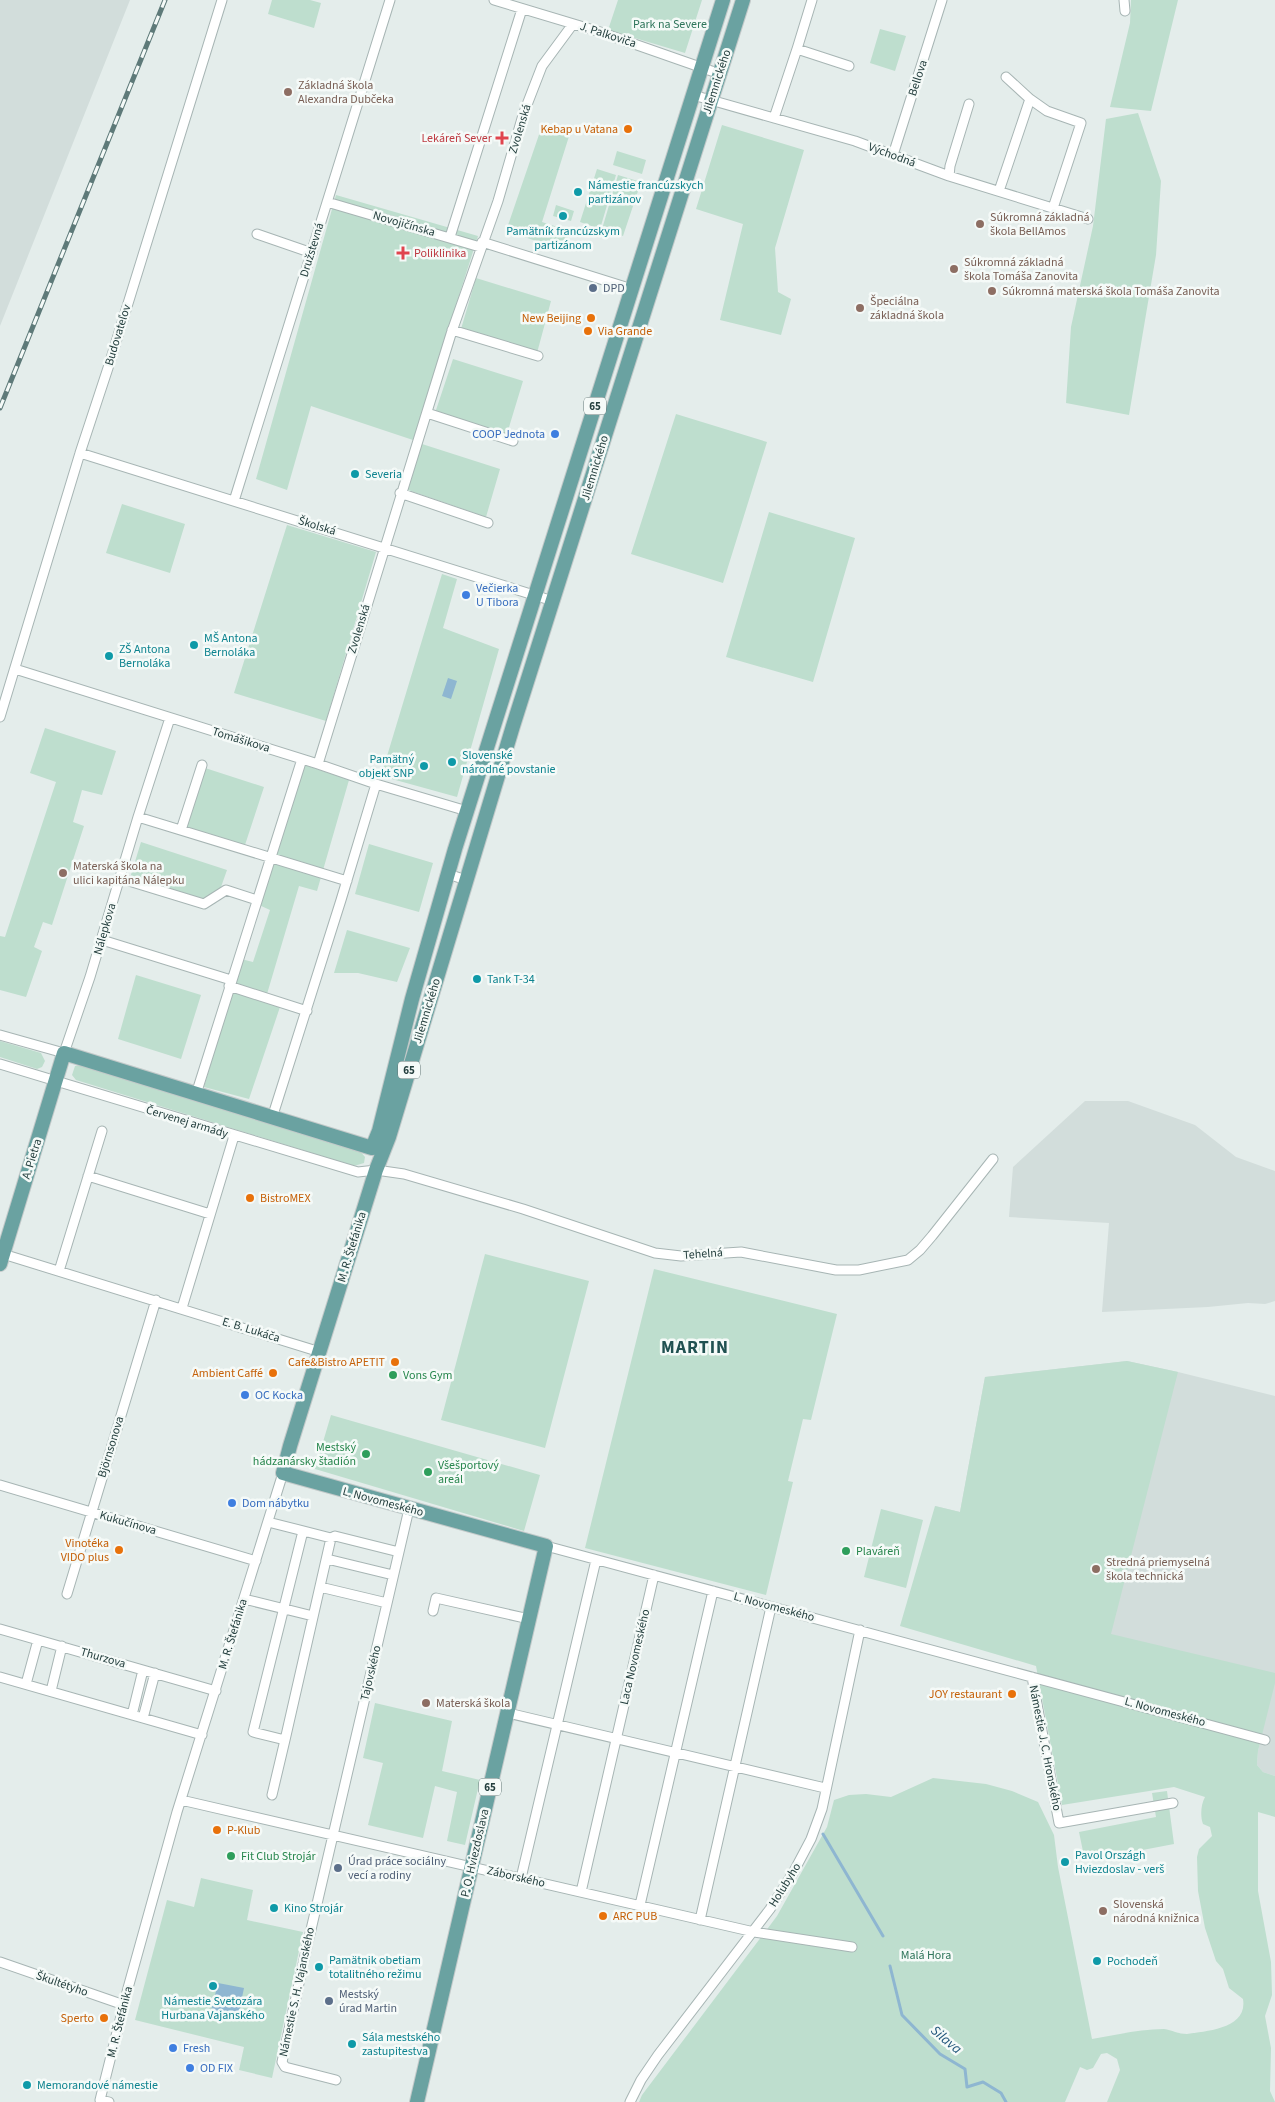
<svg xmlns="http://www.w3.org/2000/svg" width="1275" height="2102" viewBox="0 0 1275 2102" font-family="'Source Sans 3',sans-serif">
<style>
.built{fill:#d2dddb}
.green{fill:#bedece}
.water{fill:#8eb6d1}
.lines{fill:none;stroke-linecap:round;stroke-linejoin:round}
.stream{stroke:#8eb6d1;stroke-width:3}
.minor-casing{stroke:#a7b5b4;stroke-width:11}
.primary-casing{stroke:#c2c9c9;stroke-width:16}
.minor{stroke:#fff;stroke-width:9}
.primary{stroke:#6aa2a1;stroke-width:14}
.rail-casing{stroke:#5e7a79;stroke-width:5}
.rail{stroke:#f5faf8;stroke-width:3;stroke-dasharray:9;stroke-linecap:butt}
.education-dot{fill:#8d6e63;stroke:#f5faf8;stroke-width:2}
.food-dot{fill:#e8710a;stroke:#f5faf8;stroke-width:2}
.health-dot{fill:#e0444e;stroke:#f5faf8;stroke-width:2}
.culture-dot{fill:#0f9aa8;stroke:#f5faf8;stroke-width:2}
.service-dot{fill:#5c6f8a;stroke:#f5faf8;stroke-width:2}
.shop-dot{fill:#3f7fe0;stroke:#f5faf8;stroke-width:2}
.leisure-dot{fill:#2e9e5b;stroke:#f5faf8;stroke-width:2}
.labels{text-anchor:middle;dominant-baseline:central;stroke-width:5;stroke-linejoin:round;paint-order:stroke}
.shield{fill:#f5faf8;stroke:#637776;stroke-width:1}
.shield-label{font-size:11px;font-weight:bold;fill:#243f3e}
.park-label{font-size:12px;fill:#2f755b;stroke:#f5faf8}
.street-label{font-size:12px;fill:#243f3e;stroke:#f5faf8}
.education-label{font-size:12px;fill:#785e54;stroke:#f5faf8;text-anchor:start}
.food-label{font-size:12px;fill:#c56008;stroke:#f5faf8;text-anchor:end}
.health-label{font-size:12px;fill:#be3a42;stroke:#f5faf8;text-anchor:end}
.culture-label{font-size:12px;fill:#0d838f;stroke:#f5faf8;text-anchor:start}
.service-label{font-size:12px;fill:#4e5e75;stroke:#f5faf8;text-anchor:start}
.shop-label{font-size:12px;fill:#366cbe;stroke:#f5faf8;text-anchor:start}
.leisure-label{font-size:12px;fill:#27864d;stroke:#f5faf8;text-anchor:start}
.water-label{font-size:14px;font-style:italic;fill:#1f547a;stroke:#f5faf8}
.district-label{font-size:18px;font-weight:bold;letter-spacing:1px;fill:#205151;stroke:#f5faf8}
</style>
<rect width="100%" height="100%" fill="#e4edeb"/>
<path class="built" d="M0 0H130L0 326Z
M1085 1101H1128L1195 1125 1236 1157 1275 1171V1301L1265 1304 1248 1303 1208 1307 1102 1312 1109 1223 1009 1217 1013 1167Z
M1127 1361 1178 1372 1275 1396V1776L1263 1772 1257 1765 1258 1751 1263 1728 1044 1663 935 1506 960 1512 985 1377Z"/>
<path class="green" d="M272 0H310L321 3 314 28 268 14Z
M618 0H702L685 53 608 30Z
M1131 0H1178L1151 111 1110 107 1130 23Z
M880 29 906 36 895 71 870 63Z
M1138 113 1161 181 1156 255 1129 415 1066 403 1071 327 1093 226 1106 119Z
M543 123 571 130 542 222 570 231 564 250 506 231Z
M722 125 804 150 775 248 778 292 791 299 781 335 720 320 743 224 696 209Z
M617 151 646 160 642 174 613 165Z
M597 169 616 175 600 229 580 222Z
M618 175 641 182 623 236 602 229Z
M336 195 478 236 413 440 311 406 287 490 256 479Z
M556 205 574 211 571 221 553 216Z
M476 278 551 301 537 353 461 329Z
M453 359 523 381 506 437 435 413Z
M676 414 767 442 723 583 631 554Z
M422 444 500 469 486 517 408 490Z
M122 504 185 524 170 573 106 553Z
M769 512 855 538 813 682 726 657Z
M287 525 376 552 326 721 234 693Z
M442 574 457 579 443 628 499 649 457 797 381 776Z
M45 728 116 751 102 795 82 790 73 822 84 826 52 925 43 922 34 947 42 951 26 997 0 990V936L5 937 56 782 30 773Z
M305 765 349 780 317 891 299 886 267 994 235 983 241 959 253 962 270 910 259 905Z
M202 767 264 787 243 851 180 829Z
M141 842 227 870 215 904 130 878Z
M369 844 433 863 419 912 355 894Z
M347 930 410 948 397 982 358 973H334Z
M136 975 201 995 181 1059 118 1039Z
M232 992 280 1007 249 1099 204 1087Z
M0 1041 41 1053 45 1061 42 1067 37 1069 0 1057Z
M82 1065 359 1150 365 1157 364 1163 354 1166 76 1080 72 1075 75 1066Z
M485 1254 589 1281 545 1448 441 1420Z
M654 1269 837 1314 811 1420 803 1419 788 1481 793 1482 766 1595 585 1548Z
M1127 1361 1178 1372 1111 1634 1275 1673V1683L1258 1751 1257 1765 1263 1772 1275 1776V1817L1258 1812V1891L1271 1962 1272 1995 1265 2016 1271 2048 1270 2091 1275 2102H1107L1120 2070 1117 2059 1107 2053 1101 2054 1093 2068 1087 2070 1080 2067 1065 2102H639L642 2095 777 1916 827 1827 834 1800 849 1795 866 1794 891 1797 933 1778 986 1784 1012 1791 1038 1802 1054 1835 1058 1867 1092 2039C1116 2035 1140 2029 1164 2029 1172 2030 1178 2034 1187 2034 1206 2031 1248 2029 1243 1999L1229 1988 1223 1969 1216 1961 1205 1928 1198 1891 1197 1857 1199 1849 1212 1836 1210 1827 1203 1824C1200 1816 1201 1804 1205 1797L1174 1787 1062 1805 1036 1666 900 1626 935 1506 960 1512 985 1377Z
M331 1415 540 1475 524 1531 315 1469Z
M881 1509 923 1520 906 1588 864 1577Z
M375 1703 452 1721 442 1771 480 1780 465 1845 447 1841 457 1792 435 1786 423 1838 368 1825 383 1763 363 1758Z
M1167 1791 1174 1844 1085 1861 1079 1832 1156 1817 1152 1793Z
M201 1878 253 1890 247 1920 303 1932 272 2078 239 2070 244 2047 135 2020 167 1900 194 1907Z"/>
<path class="water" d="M448 678 457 681 451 699 442 696Z
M218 1983 244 1988 238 2017 211 2011Z"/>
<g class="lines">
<path class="stream" d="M823 1834 883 1936
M890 1966 902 2015 940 2054 965 2069 967 2087 983 2082 1001 2093 1006 2102"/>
<g class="minor-casing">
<path id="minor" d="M494 0 597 31 720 74
M1124 0 1125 11
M797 49 812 0
M1006 77 1030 99
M693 95 855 141 949 176 1088 219
M774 118 797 49 849 66
M893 155 942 0
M949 176 950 166 969 104
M999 191 1030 99 1047 111 1081 123 1053 208
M327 202 480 247
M257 234 312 253
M450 237 522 9
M482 242 632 289
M452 330 538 356
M427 413 513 441
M80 453 553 601
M400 493 488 523
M234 501 390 0
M15 669 318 764 376 784 467 811
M0 717 80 453 108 368 222 0
M318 764 451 334 498 201 523 115 542 66 573 24
M138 817 347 881
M181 830 202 765
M448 874 466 880
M119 878 204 904 226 890 257 900
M102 940 231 980
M229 986 307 1011
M0 1035 64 1053 90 977 138 817 170 718
M0 1064 358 1172 376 1170 404 1174 523 1209 655 1253 681 1256 741 1252 836 1270H859L908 1260 920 1250 932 1236 993 1159
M198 1095V1088L302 759
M272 1118 341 900 376 784
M88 1176 210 1214
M3 1254 320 1352
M59 1271 102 1131
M182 1308 234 1136
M0 1485 256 1561
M268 1522 331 1538 335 1536 399 1552
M546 1546 1265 1740
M327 1559 393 1575
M320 1587 387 1603
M67 1594 156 1300
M244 1599 313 1616
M433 1611 436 1598 529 1619
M0 1629 216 1691
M0 1677 202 1735
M1032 1677 1059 1823 1173 1803
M26 1684 38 1640
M51 1691 62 1646
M508 1713 825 1788
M132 1715 143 1670
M143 1718 155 1673
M285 1740 331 1538
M272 1795 285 1740 253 1732 303 1531
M181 1800 754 1932 852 1947
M521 1878 596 1560
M581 1892 654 1575
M640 1905 713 1591
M700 1920 771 1607
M0 1962 124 2005
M336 2080 285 2067 282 2062 306 1951 409 1509
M109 2102 100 2100 128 1988 177 1812 283 1473
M630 2102 641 2080 658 2055 770 1909 793 1873 811 1839 822 1809 860 1630"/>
</g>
<g class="primary-casing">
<path id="primary" d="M372 1148 379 1131 412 999 455 849 723 0
M0 1264 64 1053 372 1148
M417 2102 546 1546 283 1473 290 1446 376 1170 389 1137 513 726 743 0"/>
</g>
<use href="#minor" class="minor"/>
<use href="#primary" class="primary"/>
<g class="rail-casing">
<path id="rail" d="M0 408 165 0"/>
</g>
<use href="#rail" class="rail"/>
</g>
<g class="education-dot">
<circle cx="288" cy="92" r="5"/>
<circle cx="980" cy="224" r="5"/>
<circle cx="954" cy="269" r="5"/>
<circle cx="992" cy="291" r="5"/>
<circle cx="860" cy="308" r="5"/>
<circle cx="63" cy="873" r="5"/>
<circle cx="1096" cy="1569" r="5"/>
<circle cx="426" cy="1703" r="5"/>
<circle cx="1103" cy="1911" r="5"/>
</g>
<g class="food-dot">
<circle cx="628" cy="129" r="5"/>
<circle cx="591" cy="318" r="5"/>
<circle cx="588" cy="331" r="5"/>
<circle cx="250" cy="1198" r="5"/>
<circle cx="395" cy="1362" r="5"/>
<circle cx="273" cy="1373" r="5"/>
<circle cx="119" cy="1550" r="5"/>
<circle cx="1012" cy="1694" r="5"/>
<circle cx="217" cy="1830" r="5"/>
<circle cx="603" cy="1916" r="5"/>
<circle cx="104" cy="2018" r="5"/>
</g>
<g class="health-dot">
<path d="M499.5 130.5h5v5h5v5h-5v5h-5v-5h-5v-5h5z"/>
<path d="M400.5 245.5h5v5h5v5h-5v5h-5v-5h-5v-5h5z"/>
</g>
<g class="culture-dot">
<circle cx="578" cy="192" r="5"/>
<circle cx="563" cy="216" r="5"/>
<circle cx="355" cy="474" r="5"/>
<circle cx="194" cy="645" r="5"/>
<circle cx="109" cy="656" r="5"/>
<circle cx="452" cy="762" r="5"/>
<circle cx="424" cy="766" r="5"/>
<circle cx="477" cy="979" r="5"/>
<circle cx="1065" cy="1862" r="5"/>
<circle cx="274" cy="1908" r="5"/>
<circle cx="1097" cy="1961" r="5"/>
<circle cx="319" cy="1967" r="5"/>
<circle cx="213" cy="1986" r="5"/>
<circle cx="352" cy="2044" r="5"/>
<circle cx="27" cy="2085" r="5"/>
</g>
<g class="service-dot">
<circle cx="593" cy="288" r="5"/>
<circle cx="338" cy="1868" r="5"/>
<circle cx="329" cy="2001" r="5"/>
</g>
<g class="shop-dot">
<circle cx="555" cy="434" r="5"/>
<circle cx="466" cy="595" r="5"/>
<circle cx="245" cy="1395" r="5"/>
<circle cx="232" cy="1503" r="5"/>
<circle cx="173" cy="2048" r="5"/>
<circle cx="190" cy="2068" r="5"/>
</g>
<g class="leisure-dot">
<circle cx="393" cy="1375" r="5"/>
<circle cx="366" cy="1454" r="5"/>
<circle cx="428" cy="1472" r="5"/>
<circle cx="846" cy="1551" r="5"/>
<circle cx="231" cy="1856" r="5"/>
</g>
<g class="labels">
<g class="shield">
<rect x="584" y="397.5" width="22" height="17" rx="4"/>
<rect x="398" y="1061.5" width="22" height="17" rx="4"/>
<rect x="479" y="1778.5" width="22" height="17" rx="4"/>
</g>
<g class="shield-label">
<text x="595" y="406">65</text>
<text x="409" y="1070">65</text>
<text x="490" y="1787">65</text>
</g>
<g class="park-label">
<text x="670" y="24">Park na Severe</text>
<text x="926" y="1955">Malá Hora</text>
</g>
<g class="street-label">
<text transform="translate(608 35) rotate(18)">J. Palkoviča</text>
<text transform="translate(918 78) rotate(-72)">Bellova</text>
<text transform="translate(717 82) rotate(-72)">Jilemnického</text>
<text transform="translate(520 129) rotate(-73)">Zvolenská</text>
<text transform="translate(892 155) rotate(20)">Východná</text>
<text transform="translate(404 224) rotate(16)">Novojičínska</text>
<text transform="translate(312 250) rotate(-73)">Družstevná</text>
<text transform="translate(118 335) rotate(-73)">Budovateľov</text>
<text transform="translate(595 468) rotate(-73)">Jilemnického</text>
<text transform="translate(317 526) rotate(17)">Školská</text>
<text transform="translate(359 629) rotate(-73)">Zvolenská</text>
<text transform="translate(241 740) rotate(17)">Tomášikova</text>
<text transform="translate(105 929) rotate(-74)">Nálepkova</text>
<text transform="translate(427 1011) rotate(-73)">Jilemnického</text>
<text transform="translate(187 1122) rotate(17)">Červenej armády</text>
<text transform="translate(32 1159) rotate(-73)">A. Pietra</text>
<text transform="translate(352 1247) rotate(-73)">M. R. Štefánika</text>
<text transform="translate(703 1254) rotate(-4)">Tehelná</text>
<text transform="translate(251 1330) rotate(17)">E. B. Lukáča</text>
<text transform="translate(111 1447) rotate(-73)">Björnsonova</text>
<text transform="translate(383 1502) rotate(15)">L. Novomeského</text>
<text transform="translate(128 1523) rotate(16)">Kukučínova</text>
<text transform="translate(774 1607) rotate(15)">L. Novomeského</text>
<text transform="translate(233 1634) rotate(-73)">M. R. Štefánika</text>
<text transform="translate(635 1657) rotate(-77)">Laca Novomeského</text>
<text transform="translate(103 1658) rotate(16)">Thurzova</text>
<text transform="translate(371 1673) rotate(-77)">Tajovského</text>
<text transform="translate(1165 1712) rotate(15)">L. Novomeského</text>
<text transform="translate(1045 1748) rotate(79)">Námestie J. C. Hronského</text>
<text transform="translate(475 1853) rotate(-77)">P. O. Hviezdoslava</text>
<text transform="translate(516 1877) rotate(13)">Záborského</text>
<text transform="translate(785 1885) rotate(-58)">Holubyho</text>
<text transform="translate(62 1984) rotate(19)">Škultétyho</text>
<text transform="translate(297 1992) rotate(-78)">Námestie S. H. Vajanského</text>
<text transform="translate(120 2022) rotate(-76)">M. R. Štefánika</text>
</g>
<g class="education-label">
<text x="298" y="85">Základná škola<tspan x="298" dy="14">Alexandra Dubčeka</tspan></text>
<text x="990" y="217">Súkromná základná<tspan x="990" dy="14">škola BellAmos</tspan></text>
<text x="964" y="262">Súkromná základná<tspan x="964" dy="14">škola Tomáša Zanovita</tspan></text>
<text x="1002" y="291">Súkromná materská škola Tomáša Zanovita</text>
<text x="870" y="301">Špeciálna<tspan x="870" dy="14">základná škola</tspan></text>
<text x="73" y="866">Materská škola na<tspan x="73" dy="14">ulici kapitána Nálepku</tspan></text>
<text x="1106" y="1562">Stredná priemyselná<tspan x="1106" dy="14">škola technická</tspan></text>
<text x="436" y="1703">Materská škola</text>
<text x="1113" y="1904">Slovenská<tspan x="1113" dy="14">národná knižnica</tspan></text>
</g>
<g class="food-label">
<text x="618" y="129">Kebap u Vatana</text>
<text x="581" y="318">New Beijing</text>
<text x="598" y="331" text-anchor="start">Via Grande</text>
<text x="260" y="1198" text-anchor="start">BistroMEX</text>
<text x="385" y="1362">Cafe&amp;Bistro APETIT</text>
<text x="263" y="1373">Ambient Caffé</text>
<text x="109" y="1543">Vinotéka<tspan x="109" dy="14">VIDO plus</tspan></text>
<text x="1002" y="1694">JOY restaurant</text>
<text x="227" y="1830" text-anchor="start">P-Klub</text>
<text x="613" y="1916" text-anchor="start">ARC PUB</text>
<text x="94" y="2018">Sperto</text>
</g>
<g class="health-label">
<text x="492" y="138">Lekáreň Sever</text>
<text x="414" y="253" text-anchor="start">Poliklinika</text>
</g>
<g class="culture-label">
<text x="588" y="185">Námestie francúzskych<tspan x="588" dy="14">partizánov</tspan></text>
<text x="563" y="231" text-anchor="middle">Pamätník francúzskym<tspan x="563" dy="14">partizánom</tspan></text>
<text x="365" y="474">Severia</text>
<text x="204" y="638">MŠ Antona<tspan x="204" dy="14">Bernoláka</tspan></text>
<text x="119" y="649">ZŠ Antona<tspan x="119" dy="14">Bernoláka</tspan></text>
<text x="462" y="755">Slovenské<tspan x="462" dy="14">národné povstanie</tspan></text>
<text x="414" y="759" text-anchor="end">Pamätný<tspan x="414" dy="14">objekt SNP</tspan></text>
<text x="487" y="979">Tank T-34</text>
<text x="1075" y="1855">Pavol Országh<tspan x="1075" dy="14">Hviezdoslav - verš</tspan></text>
<text x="284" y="1908">Kino Strojár</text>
<text x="329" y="1960">Pamätnik obetiam<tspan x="329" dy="14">totalitného režimu</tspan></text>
<text x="1107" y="1961">Pochodeň</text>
<text x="213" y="2001" text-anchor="middle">Námestie Svetozára<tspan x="213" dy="14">Hurbana Vajanského</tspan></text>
<text x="362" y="2037">Sála mestského<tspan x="362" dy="14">zastupitestva</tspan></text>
<text x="37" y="2085">Memorandové námestie</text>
</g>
<g class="service-label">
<text x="603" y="288">DPD</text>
<text x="348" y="1861">Úrad práce sociálny<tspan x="348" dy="14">vecí a rodiny</tspan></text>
<text x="339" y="1994">Mestský<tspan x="339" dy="14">úrad Martin</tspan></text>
</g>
<g class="shop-label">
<text x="545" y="434" text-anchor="end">COOP Jednota</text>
<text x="476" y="588">Večierka<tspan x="476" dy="14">U Tibora</tspan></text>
<text x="255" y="1395">OC Kocka</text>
<text x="242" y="1503">Dom nábytku</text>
<text x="183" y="2048">Fresh</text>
<text x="200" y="2068">OD FIX</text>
</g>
<g class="leisure-label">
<text x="403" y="1375">Vons Gym</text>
<text x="356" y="1447" text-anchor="end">Mestský<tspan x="356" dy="14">hádzanársky štadión</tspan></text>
<text x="438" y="1465">Všešportový<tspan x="438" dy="14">areál</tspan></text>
<text x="856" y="1551">Plaváreň</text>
<text x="241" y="1856">Fit Club Strojár</text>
</g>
<g class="water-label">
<text transform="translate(946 2040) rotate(40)">Silava</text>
</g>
<g class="district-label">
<text x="695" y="1347">MARTIN</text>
</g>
</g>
</svg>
